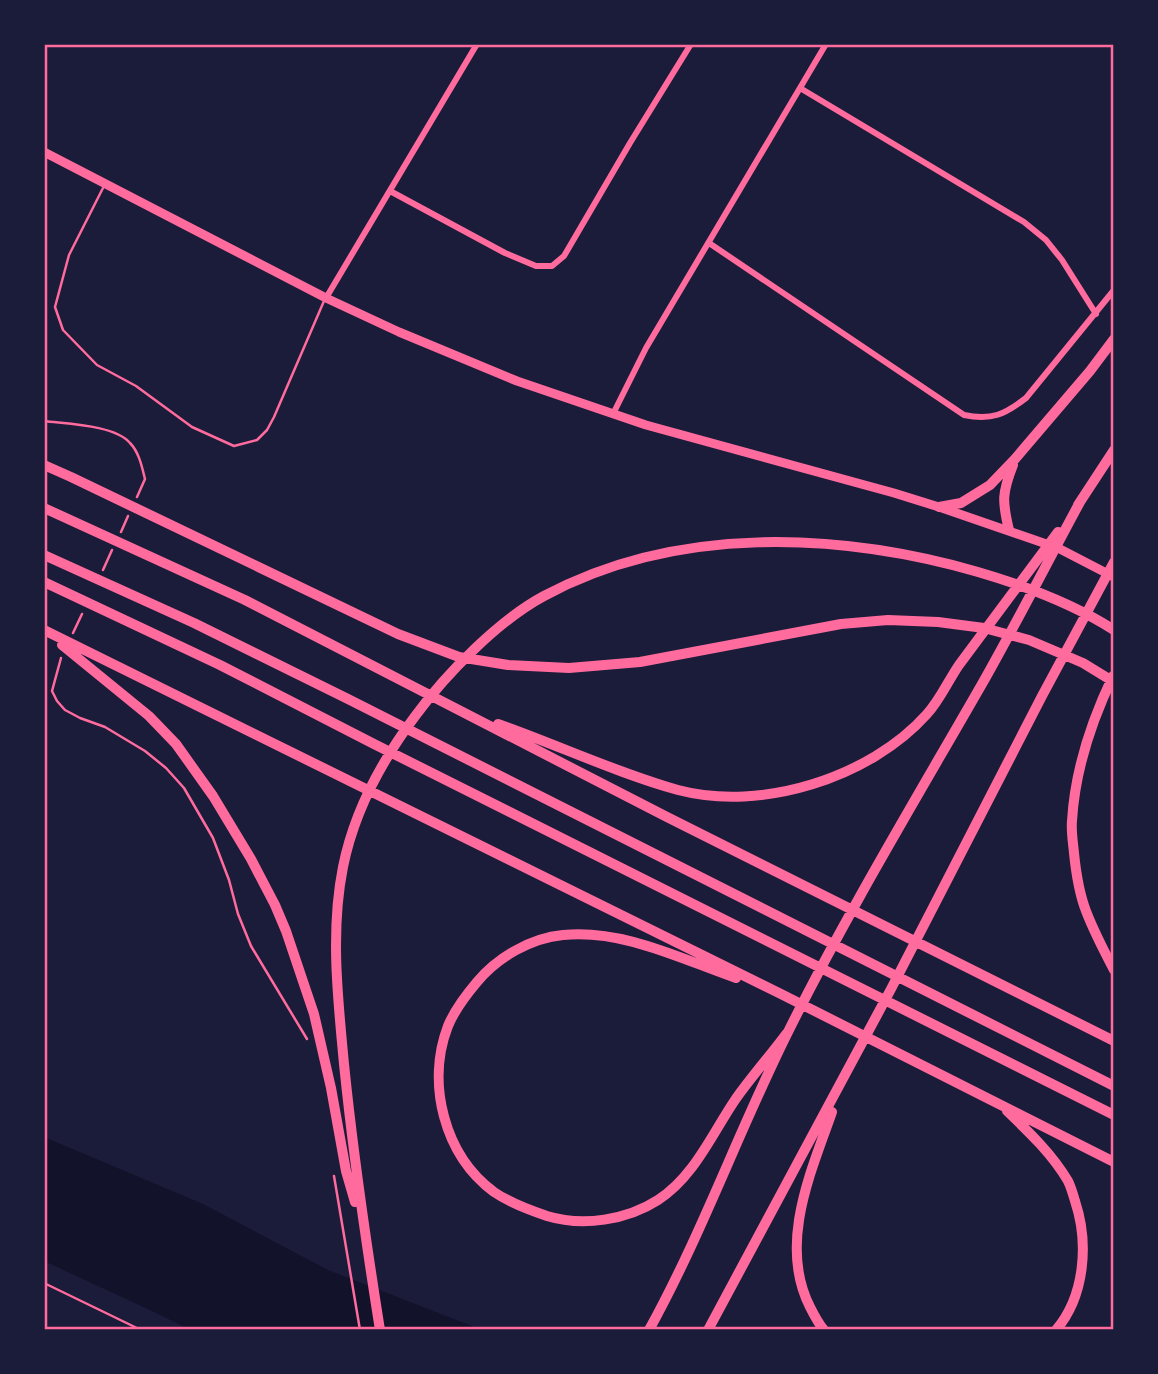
<svg xmlns="http://www.w3.org/2000/svg" width="1158" height="1374" viewBox="0 0 1158 1374" font-family="'IBM Plex Sans',sans-serif">
<style>
.water{fill:#12122b}
.lines{fill:none;stroke-linecap:round;stroke-linejoin:round}
.path{stroke:#ff6b9d;stroke-width:2.5}
.service{stroke:#ff6b9d;stroke-width:2.5}
.minor{stroke:#ff6b9d;stroke-width:6}
.secondary{stroke:#ff6b9d;stroke-width:9}
.motorway{stroke:#ff6b9d;stroke-width:10}
.neatline{fill:none;stroke:#ff6b9d;stroke-width:2.5}
</style>
<rect width="100%" height="100%" fill="#1b1b3a"/>
<path class="water" d="M44 1137 203 1204 328 1270 482 1330H191L150 1310 44 1261Z"/>
<g class="lines">
<path class="path" d="M44 421C67 424 115 425 130 443 139 452 142 467 145 479L137 497
M121 532 128 516
M103 570 112 550
M73 633 82 614
M61 658 52 691 57 701 65 710 80 718 105 727 145 751 166 768 184 788 213 838 229 880 238 914 251 946 307 1039
M334 1176 360 1330
M44 1283 141 1330"/>
<path class="service" d="M104 186 69 255 55 307 63 330 97 365 136 386 192 427 234 446 257 440 267 430 274 417 324 301"/>
<path class="minor" d="M800 88 1024 222 1046 240 1062 260 1096 314
M390 191 505 253 536 266H552L564 256 630 143 691 44
M709 243 964 415C992 421 1005 414 1026 398L1114 290
M326 298 477 44
M613 414 646 348 826 44"/>
<path class="secondary" d="M44 152 326 298 399 332 517 381 646 425 894 493 939 507 1058 548 1114 577"/>
<path class="motorway" d="M44 465 71 477 398 634 459 657 508 665 569 668 640 662 841 624 888 620 938 622 984 628 1029 640 1083 663 1114 682
M1078 505 1114 450
M939 507 961 503 990 485 1015 459 1090 371 1114 339
M44 508 245 600 667 817 1114 1041
M1009 530C1002 501 1002 493 1013 465
M44 555 194 623 348 699 1114 1086
M44 582 220 665 374 744 1114 1115
M44 630 781 994 1114 1162
M62 645 149 716 176 744 213 796 251 859 275 905 286 931 314 1014 331 1088 346 1171 355 1202
M1113 676C1091 722 1075 769 1072 821 1071 831 1073 842 1074 853 1076 873 1079 893 1086 911 1094 932 1104 951 1114 970
M498 724C558 745 617 773 678 790 761 812 870 778 927 714 940 700 948 681 959 665 992 620 1025 576 1058 532
M736 978C681 959 623 929 563 935 531 938 498 957 477 982 466 995 455 1009 448 1026 426 1083 444 1155 494 1192 510 1203 529 1210 547 1216 583 1227 627 1220 658 1200 694 1177 712 1134 735 1100 751 1077 770 1056 787 1033
M1007 1111C1030 1133 1052 1154 1068 1181 1071 1187 1073 1194 1075 1201 1089 1243 1085 1296 1056 1330
M380 1330C366 1242 353 1153 344 1064 338 999 330 932 343 867 354 812 382 760 416 715 446 674 499 620 544 596 676 525 838 532 978 572 1026 586 1072 603 1114 630
M649 1330C702 1234 739 1130 788 1032 847 913 916 799 982 684 1016 624 1047 563 1080 502
M708 1330 891 989 1042 696 1114 562
M824 1330C818 1323 814 1315 810 1307 778 1244 811 1172 832 1112"/>
</g>
<rect width="1158" height="1374" fill="none" stroke="#1b1b3a" stroke-width="91"/>
<rect x="46" y="46" width="1066" height="1282" class="neatline"/>
</svg>
